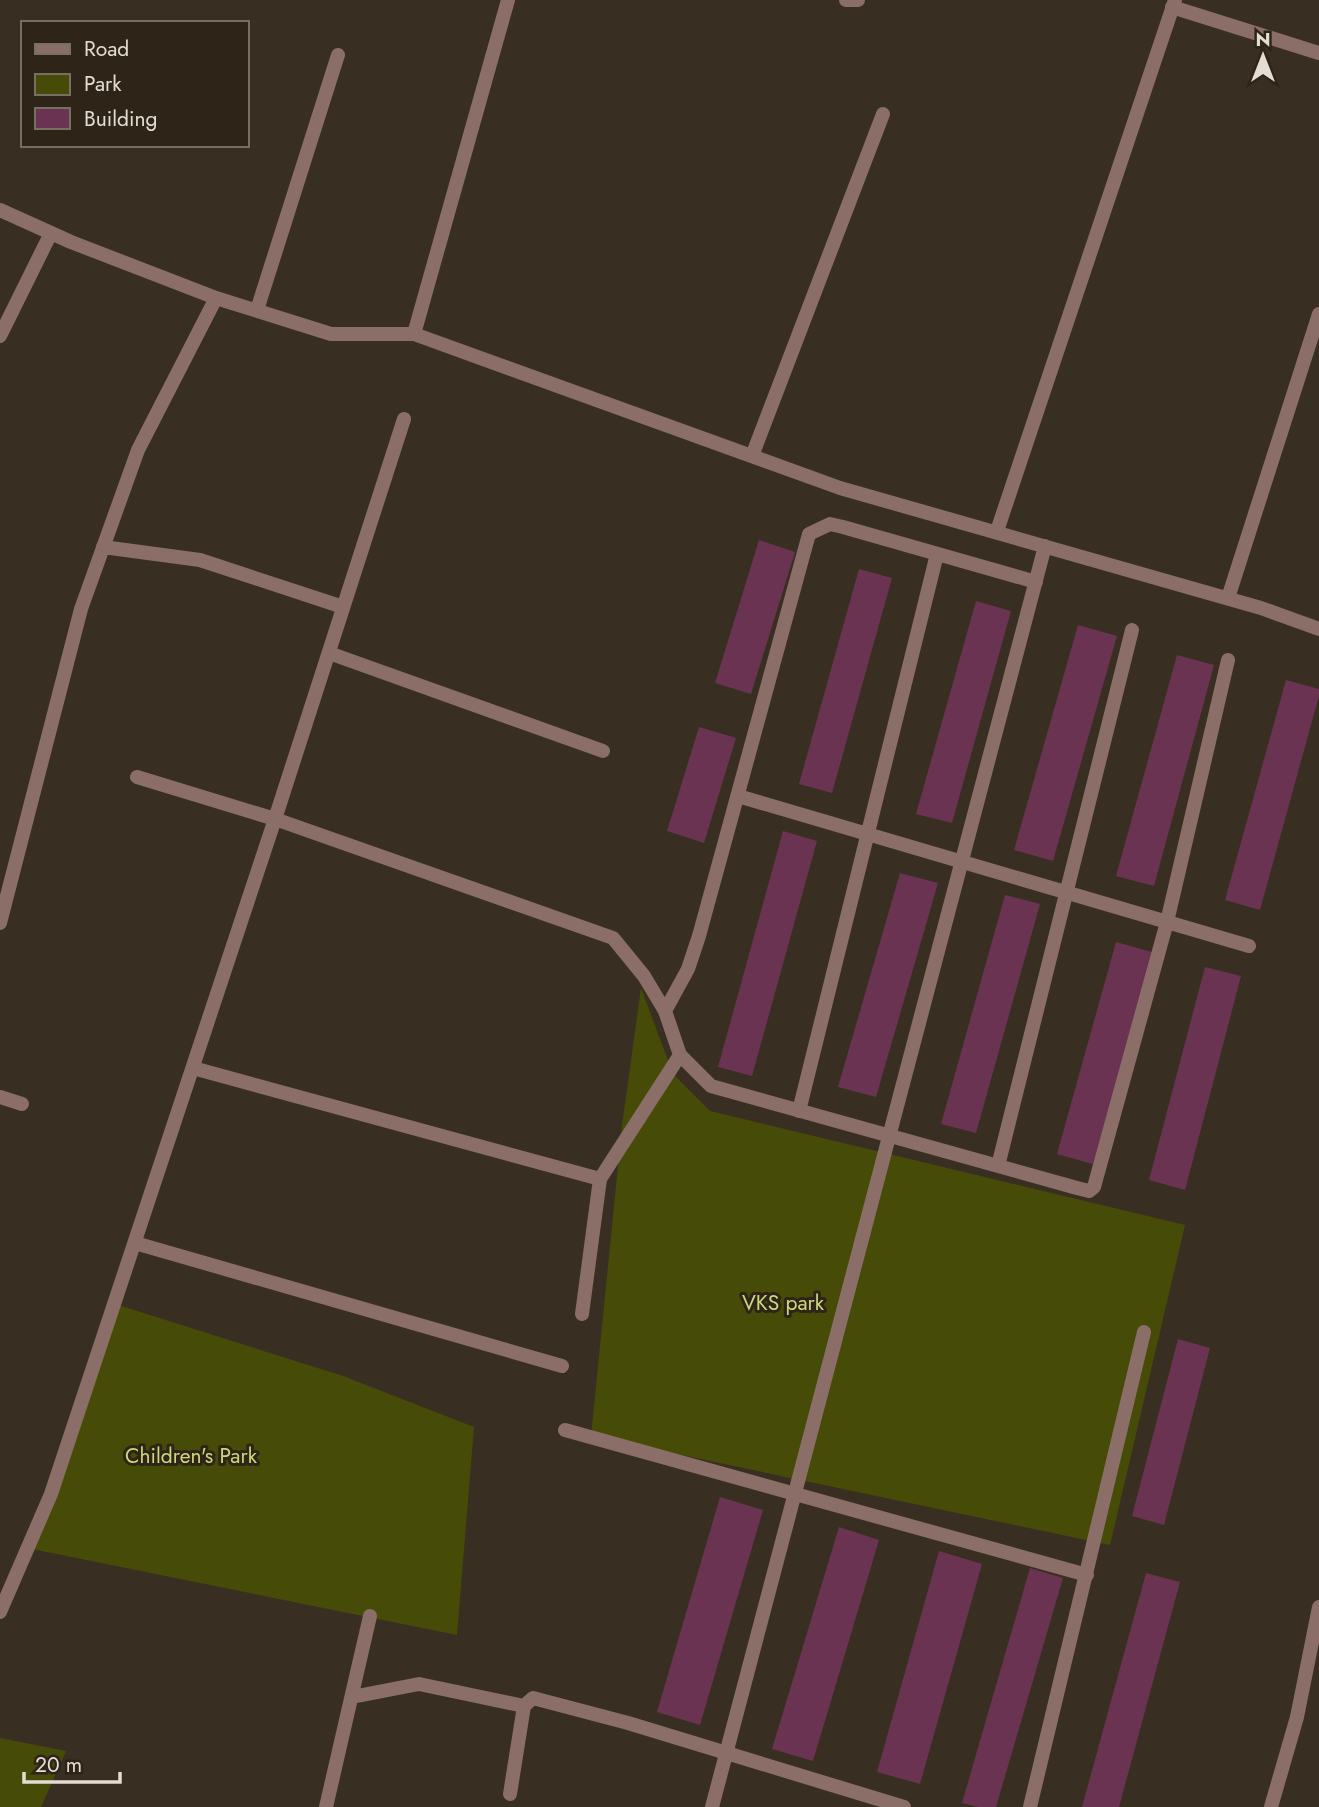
<svg xmlns="http://www.w3.org/2000/svg" width="1319" height="1807" viewBox="0 0 1319 1807" font-family="Jost,sans-serif">
<style>
.green{fill:#464c07}
.building{fill:#6b3352}
.lines{fill:none;stroke-linecap:round;stroke-linejoin:round}
.lane{stroke:#8c6e68;stroke-width:14}
.street{stroke:#8c6e68;stroke-width:14}
.labels{text-anchor:middle;dominant-baseline:central;stroke-width:6;stroke-linejoin:round;paint-order:stroke}
.park-label{font-size:21px;fill:#ccd97b;stroke:#2e2518}
</style>
<rect width="100%" height="100%" fill="#382f22"/>
<path class="green" d="M641 988 673 1074 710 1111 1185 1225 1110 1545 591 1436 622 1126Z
M115 1304 343 1376 474 1427 457 1635 27 1548Z
M0 1738 66 1751 41 1807H0Z"/>
<path class="building" d="M759 540 795 552 751 694 715 683Z
M859 569 892 578 832 793 799 784Z
M976 601 1011 611 952 823 916 814Z
M1078 625 1117 636 1053 861 1014 850Z
M1177 655 1214 665 1154 886 1116 876Z
M1286 680 1319 689V696L1260 910 1225 900Z
M699 727 736 738 704 843 667 831Z
M783 831 817 841 752 1076 718 1067Z
M900 873 938 883 876 1097 838 1087Z
M1005 895 1040 904 976 1133 941 1124Z
M1116 942 1155 953 1096 1165 1057 1154Z
M1205 967 1241 976 1185 1190 1149 1180Z
M1178 1339 1210 1348 1164 1525 1132 1516Z
M720 1497 763 1510 700 1725 657 1712Z
M839 1527 879 1540 813 1761 772 1749Z
M939 1551 982 1564 920 1784 877 1772Z
M1030 1568 1063 1578 996 1807H978L962 1803Z
M1146 1573 1180 1582 1119 1807H1082Z"/>
<g class="lines">
<path class="lane" d="M137 777 275 819"/>
<path class="street" d="M846 0H858
M1172 7 1319 53
M0 210 71 242 216 298 331 334H414L840 488 1261 608 1319 629
M257 310 338 55
M414 334 508 0
M0 336 51 233
M404 419 275 819 613 938 644 976 665 1011 680 1055 711 1086 1077 1188 1089 1191 1094 1187 1167 922 1228 660
M752 456 883 114
M997 531 1175 0
M103 547 200 560 343 607
M1228 598 1319 314
M329 653 603 751
M738 796 1249 946
M0 923 81 609 138 450 216 298
M665 1011 688 969 699 936 809 534 830 524 843 527 1036 582
M193 1068 600 1179 680 1055
M0 1097 22 1104
M799 1111 937 554
M998 1166 1132 630
M135 1243 562 1366
M582 1314 600 1179
M565 1430 1087 1575
M0 1612 51 1494 275 819
M352 1697 419 1684 524 1706
M510 1794 524 1706 533 1698 628 1723 904 1807
M326 1807 370 1616
M712 1807 1045 546
M1030 1807 1144 1332
M1271 1807 1297 1717 1319 1607"/>
</g>
<g class="labels">
<g class="park-label">
<text x="783" y="1303">VKS park</text>
<text x="191" y="1456">Children's Park</text>
</g>
</g>
<rect x="21" y="21" width="228" height="126" fill="#2e2518" stroke="#766f63" stroke-width="2"/>
<rect x="35" y="44" width="35" height="10" fill="#8c6e68" stroke="#766f63" stroke-width="2"/>
<text x="84" y="56" font-size="21" fill="#e3ddd4">Road</text>
<rect x="35" y="74" width="35" height="21" fill="#464c07" stroke="#766f63" stroke-width="2"/>
<text x="84" y="91" font-size="21" fill="#e3ddd4">Park</text>
<rect x="35" y="108" width="35" height="21" fill="#6b3352" stroke="#766f63" stroke-width="2"/>
<text x="84" y="126" font-size="21" fill="#e3ddd4">Building</text>
<g transform="translate(1263 56)" stroke="#2e2518" stroke-width="5" paint-order="stroke">
<path d="M0-5L12 26L0 18L-12 26Z" fill="#e3ddd4"/>
<text y="-10" font-size="19" font-weight="bold" text-anchor="middle" fill="#e3ddd4">N</text>
</g>
<path d="M24 1772v10h96v-10" fill="none" stroke="#e3ddd4" stroke-width="3.5"/>
<text x="35" y="1772" font-size="21" fill="#e3ddd4" stroke="#2e2518" stroke-width="5" paint-order="stroke">20 m</text>
</svg>
